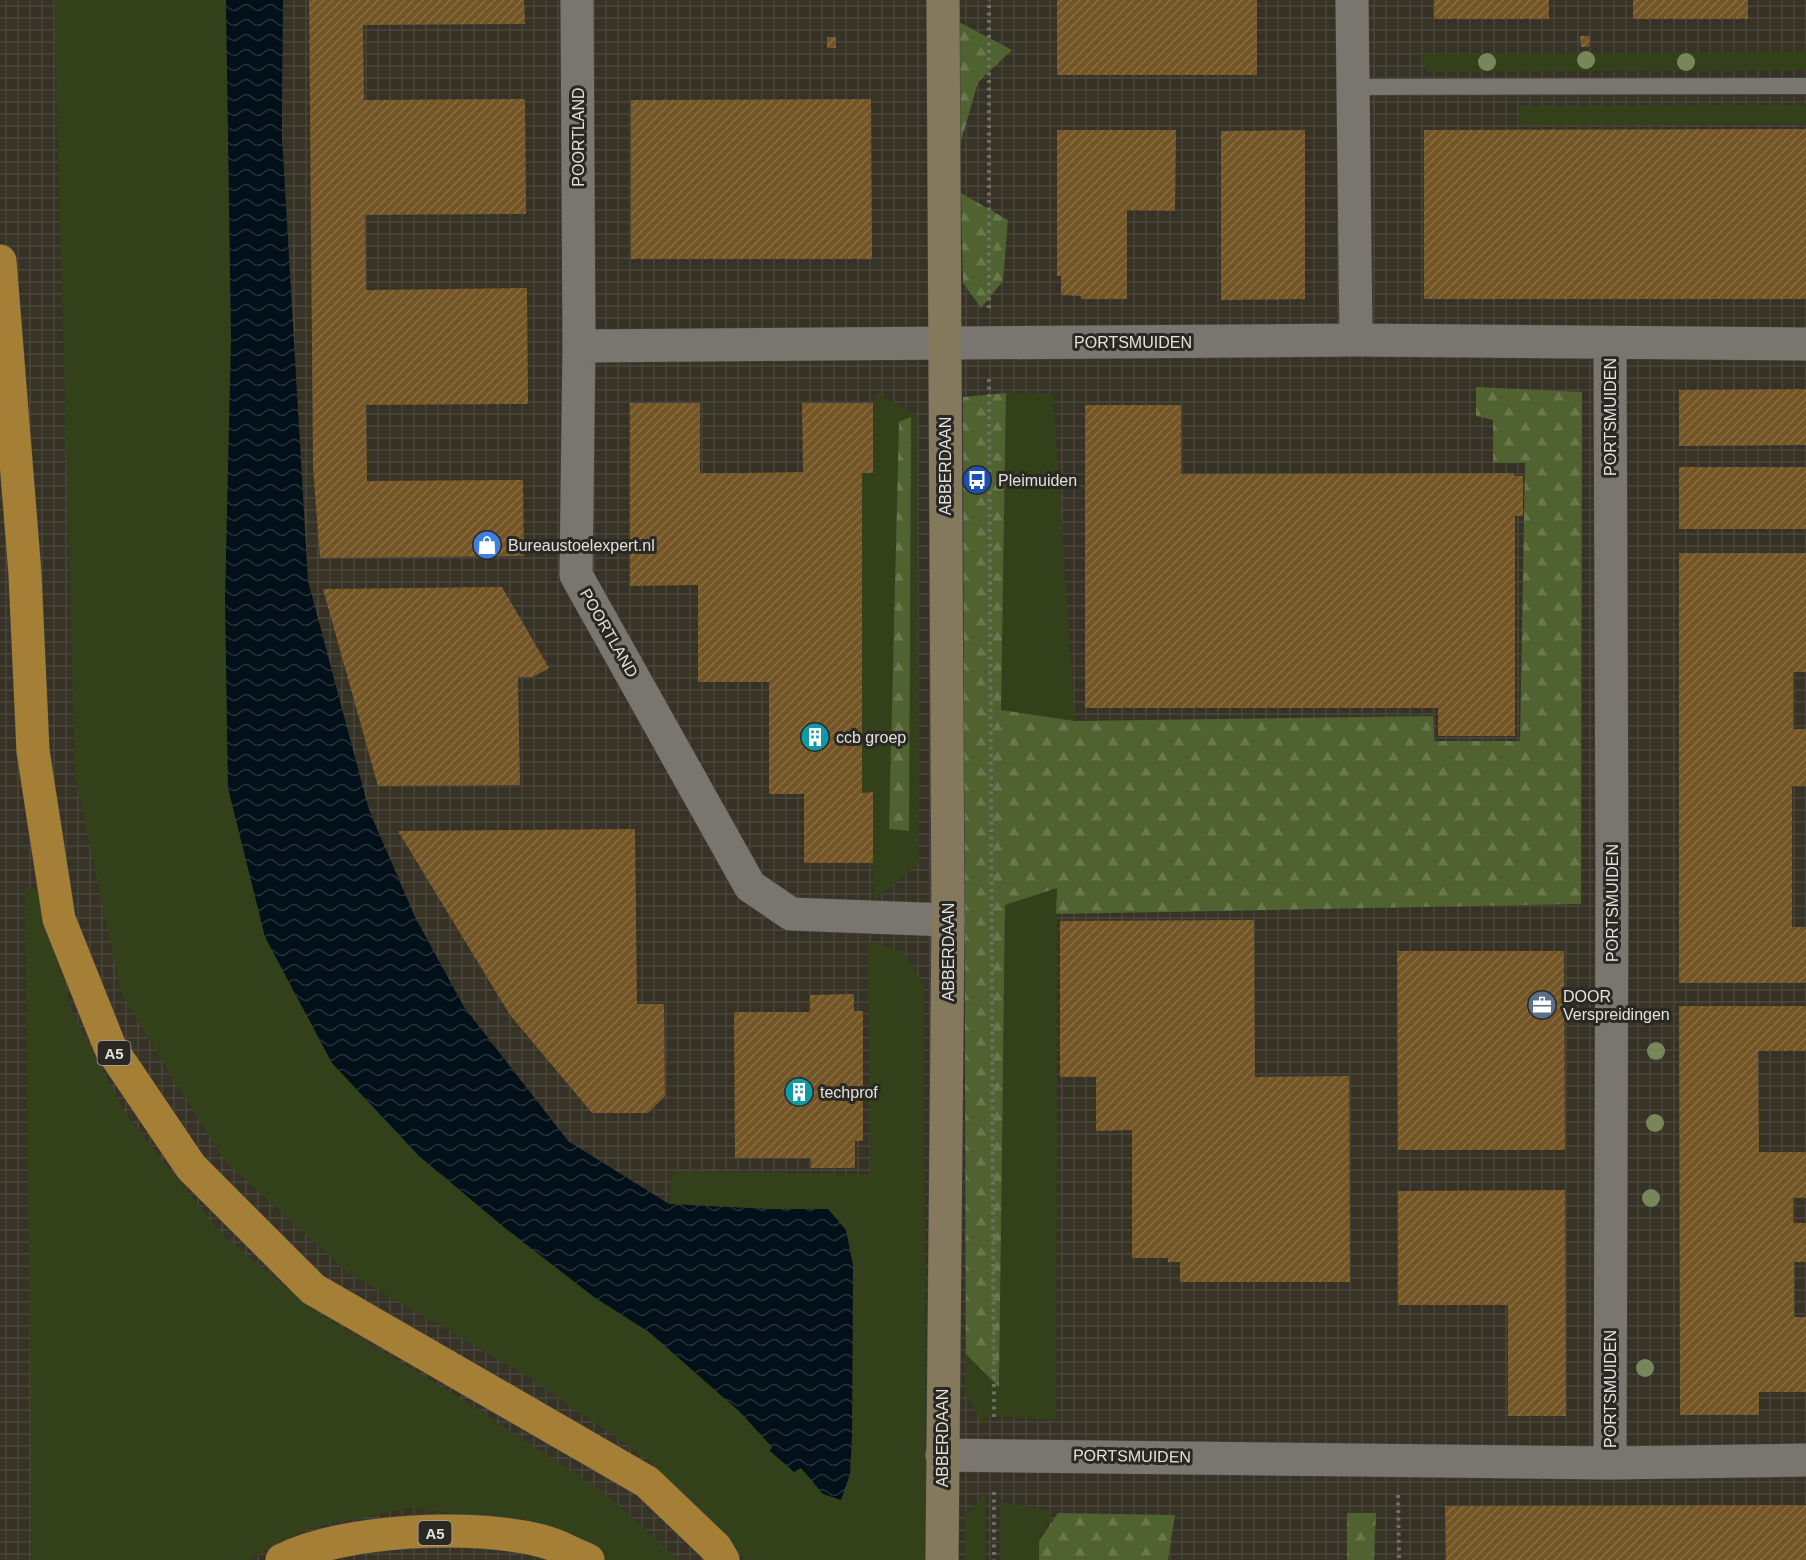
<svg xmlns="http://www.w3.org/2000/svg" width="1806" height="1560" viewBox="0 0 1806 1560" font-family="Arial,sans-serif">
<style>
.industrial{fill:url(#industrial-grid)}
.green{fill:#33411a}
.forest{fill:url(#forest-firs)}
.water{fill:url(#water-waves)}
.building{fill:url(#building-hatch)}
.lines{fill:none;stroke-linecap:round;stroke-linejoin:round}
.lane-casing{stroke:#45433d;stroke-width:18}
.street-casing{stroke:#45433d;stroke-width:34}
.secondary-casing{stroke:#45433d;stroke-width:34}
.highway-casing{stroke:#45433d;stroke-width:34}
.path{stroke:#706e69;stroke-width:4;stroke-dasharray:3 4.5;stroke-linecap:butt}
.lane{stroke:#78766e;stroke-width:16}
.street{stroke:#78766e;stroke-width:33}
.secondary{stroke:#85795d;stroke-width:33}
.highway{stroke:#a47f35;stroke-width:33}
.tree{fill:#78875a}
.labels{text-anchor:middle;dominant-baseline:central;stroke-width:6;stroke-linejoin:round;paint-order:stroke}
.shield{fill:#2a2822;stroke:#abaaa5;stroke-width:1.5}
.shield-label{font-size:15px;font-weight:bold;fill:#e2e1dd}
.street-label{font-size:16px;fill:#e2e1dd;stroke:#2a2822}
.poi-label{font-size:16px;fill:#e2e1dd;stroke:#2a2822;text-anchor:start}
</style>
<defs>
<pattern id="industrial-grid" width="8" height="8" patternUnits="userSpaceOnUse" patternTransform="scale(1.5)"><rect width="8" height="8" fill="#363226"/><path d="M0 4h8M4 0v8" fill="none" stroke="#49463b"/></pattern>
<pattern id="forest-firs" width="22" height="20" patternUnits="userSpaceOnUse" patternTransform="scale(1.5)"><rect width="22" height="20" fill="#506230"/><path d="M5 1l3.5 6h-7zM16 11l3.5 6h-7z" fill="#69784e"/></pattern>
<pattern id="water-waves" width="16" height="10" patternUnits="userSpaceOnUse" patternTransform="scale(1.5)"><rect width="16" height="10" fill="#021019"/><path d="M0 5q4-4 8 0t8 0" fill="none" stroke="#27323a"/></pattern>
<pattern id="building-hatch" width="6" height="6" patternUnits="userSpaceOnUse" patternTransform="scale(1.5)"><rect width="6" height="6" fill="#745525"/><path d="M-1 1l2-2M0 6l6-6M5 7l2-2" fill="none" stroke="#886d44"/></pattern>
</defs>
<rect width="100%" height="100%" fill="#2a2822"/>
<path class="industrial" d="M0 0H1806V1560H0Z"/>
<path class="green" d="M54 0H226L231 338 332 1063 419 1156 505 1228 594 1297 649 1332 740 1412 772 1447 770 1451 801 1467 823 1494 852 1437 853 1265 846 1230 827 1209H767L669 1204 673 1171 870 1174 868 941 902 951 924 986 926 1560H746L652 1462 527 1376 347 1272 224 1160 122 996 75 777Z
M1806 51V70L1427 72 1420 54Z
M1806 105V124L1520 125V106Z
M877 393 917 415 919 863 874 901 873 863 862 793V473Z
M1006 393 1053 394 1075 721 1001 710Z
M25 887 36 889 73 1014 126 1115 223 1236 318 1313 468 1403 602 1491 679 1560H602L495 1519 409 1508 309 1528 249 1560H32Z
M1057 888 1056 1420 987 1416 984 1427 965 1394 966 1354 999 1386 1005 905Z
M986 1491V1560H965V1516Z
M999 1501 1053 1512 1039 1541V1560H1000Z"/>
<path class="forest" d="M957 21 1012 50 978 82 960 145Z
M961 193 1008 220 1003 281 981 308 963 283Z
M1476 387 1582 392 1581 904 1056 914 1057 888 1005 905 999 1387 966 1354 963 397 1006 393 1001 710 1075 721 1433 716 1434 741H1520L1525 463H1493V420L1476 416Z
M911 417 909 831 889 829 899 422Z
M1058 1513 1175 1515 1168 1560H1039V1541Z
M1347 1513H1376L1374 1560H1347Z"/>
<path class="water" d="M226 0H283L282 137 308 581 369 810 415 917 464 1007 568 1141 669 1204 767 1209H828L846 1230 853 1265 852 1437 850 1474 841 1500 823 1494 801 1468 794 1472 770 1451 772 1447 740 1412 649 1332 594 1297 505 1228 419 1156 332 1063 265 937 228 788 225 600 231 338Z"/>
<path class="building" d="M309 0H524L525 24 363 25 364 100 525 99 526 214 365 215 366 290 527 288 528 404 366 405 367 481 523 480 524 556 320 558 313 467Z
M1057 0H1257V75H1057Z
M1434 0H1549V19H1434Z
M1633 0H1748V19H1633Z
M1580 36H1590L1589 47H1581Z
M827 37H836V48H827Z
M871 99 872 259H631V100Z
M1806 129V299H1424V130Z
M1057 130H1176L1175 211 1127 210V299H1081V296L1061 295V276H1057Z
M1305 130V299L1221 300V131Z
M1806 389V445L1679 446V390Z
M630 403H700V473H742L803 472 802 403H873V473H862V793L873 792V863H804V794H769V682H698V585L630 586Z
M1085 405H1181V474L1514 473V476H1523V516H1515V736H1438V708H1085Z
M1679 467H1806V529H1679Z
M1679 553H1806V672H1793V729H1806V786H1792V927H1806V983H1679Z
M502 587 549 668 533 677H518L520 785 378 786 323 589Z
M635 829 637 1004H664L665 1096 648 1113H592L510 1015 398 831Z
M1254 920 1255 1077 1349 1076 1350 1282H1180V1262H1168V1258H1132V1130L1096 1131V1077H1060V921Z
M1397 951H1564L1565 1150H1398Z
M854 994V1011H863V1141H855V1168H811V1158H735L734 1012H810V995Z
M1679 1006H1806V1051H1758L1759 1152H1806V1198H1793V1223H1806V1262H1794V1317H1806V1392H1759V1415H1680Z
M1565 1190 1566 1416H1508V1305H1398V1191Z
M1806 1505V1560H1446L1445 1506Z"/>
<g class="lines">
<g class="lane-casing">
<path id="lane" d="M1351 87 1806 86"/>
</g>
<g class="street-casing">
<path id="street" d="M577 0 579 346 576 575 750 886 791 914 948 920
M1352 0 1356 340
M1610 343 1612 871 1610 1463
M579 346 1356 340 1806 344
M942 1455 1610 1463 1806 1460"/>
</g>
<g class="secondary-casing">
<path id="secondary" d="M942 1560 948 920 943 0"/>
</g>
<g class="highway-casing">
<path id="highway" d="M0 261 25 574 33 751 59 919 110 1047 191 1167 313 1289 647 1482 716 1548 723 1560
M282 1560C344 1529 474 1523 542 1541 558 1545 573 1554 588 1560"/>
</g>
<path class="path" d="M989 308V0
M989 379 994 1421
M994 1492V1560
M1398 1495 1399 1560"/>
<use href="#lane" class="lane"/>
<use href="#street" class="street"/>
<use href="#secondary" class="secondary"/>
<use href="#highway" class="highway"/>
</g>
<g class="tree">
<circle cx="1586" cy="60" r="9"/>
<circle cx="1487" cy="62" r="9"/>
<circle cx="1686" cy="62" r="9"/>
<circle cx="1656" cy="1051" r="9"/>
<circle cx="1655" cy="1123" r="9"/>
<circle cx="1651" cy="1198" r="9"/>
<circle cx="1645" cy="1368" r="9"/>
</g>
<defs>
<g id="bus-disc" transform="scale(1.5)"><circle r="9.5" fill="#1a4fb4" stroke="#2a2822"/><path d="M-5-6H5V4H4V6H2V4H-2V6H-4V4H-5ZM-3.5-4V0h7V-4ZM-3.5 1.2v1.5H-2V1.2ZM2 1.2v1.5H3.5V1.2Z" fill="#fff"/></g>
<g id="shop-disc" transform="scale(1.5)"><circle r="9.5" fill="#3f7fe0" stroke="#2a2822"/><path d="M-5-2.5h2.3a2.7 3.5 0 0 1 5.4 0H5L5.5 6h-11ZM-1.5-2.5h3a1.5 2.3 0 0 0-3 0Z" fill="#fff"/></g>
<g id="building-disc" transform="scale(1.5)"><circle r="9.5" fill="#0f9aa8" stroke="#2a2822"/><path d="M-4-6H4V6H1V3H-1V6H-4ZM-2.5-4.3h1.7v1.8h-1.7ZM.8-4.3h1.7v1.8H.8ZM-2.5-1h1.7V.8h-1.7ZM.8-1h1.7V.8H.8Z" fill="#fff"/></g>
<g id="office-disc" transform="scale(1.5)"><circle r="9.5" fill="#5c6f8a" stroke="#2a2822"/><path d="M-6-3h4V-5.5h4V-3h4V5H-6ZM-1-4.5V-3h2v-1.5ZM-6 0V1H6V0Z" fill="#fff"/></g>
</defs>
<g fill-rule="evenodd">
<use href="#bus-disc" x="977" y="480"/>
<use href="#shop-disc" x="487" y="545"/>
<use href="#building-disc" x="815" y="737"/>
<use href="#office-disc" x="1542" y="1005"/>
<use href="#building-disc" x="799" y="1092"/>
</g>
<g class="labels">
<g class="shield">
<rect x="97.5" y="1041" width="33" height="24" rx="4.5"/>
<rect x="418.5" y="1521" width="33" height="24" rx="4.5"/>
</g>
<g class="shield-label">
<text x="114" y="1053">A5</text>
<text x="435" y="1533">A5</text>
</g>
<g class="street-label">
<text transform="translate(578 137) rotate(-90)">POORTLAND</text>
<text x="1133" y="342">PORTSMUIDEN</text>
<text transform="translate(1610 417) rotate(-90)">PORTSMUIDEN</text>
<text transform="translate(945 466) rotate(-90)">ABBERDAAN</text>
<text transform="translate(609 633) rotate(60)">POORTLAND</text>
<text transform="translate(1612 903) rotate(-90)">PORTSMUIDEN</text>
<text transform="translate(948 952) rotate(-90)">ABBERDAAN</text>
<text transform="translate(1610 1389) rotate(-90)">PORTSMUIDEN</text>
<text transform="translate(942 1438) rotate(-90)">ABBERDAAN</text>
<text transform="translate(1132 1456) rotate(1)">PORTSMUIDEN</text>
</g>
<g class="poi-label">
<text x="998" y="480">Pleimuiden</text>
<text x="508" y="545">Bureaustoelexpert.nl</text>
<text x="836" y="737">ccb groep</text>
<text x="1563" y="996">DOOR<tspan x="1563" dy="18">Verspreidingen</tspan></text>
<text x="820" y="1092">techprof</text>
</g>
</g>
</svg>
